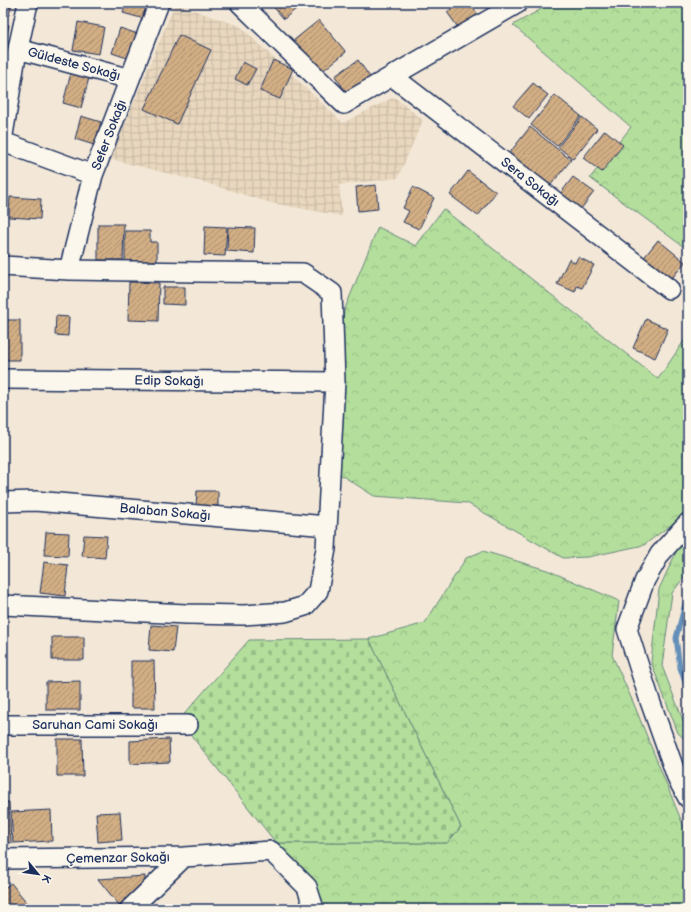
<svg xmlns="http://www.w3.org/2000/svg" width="691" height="912" viewBox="0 0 691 912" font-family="'Balsamiq Sans',sans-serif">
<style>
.industrial{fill:url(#industrial-grid)}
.grass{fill:url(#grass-tufts);stroke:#67867c}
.forest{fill:url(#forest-crowns);stroke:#67867c}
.cemetery{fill:url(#cemetery-stones);stroke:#67867c}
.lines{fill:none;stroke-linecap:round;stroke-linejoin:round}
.stream{stroke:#648fb9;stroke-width:5}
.building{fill:url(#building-hatch);stroke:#1b2f5e}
.minor-casing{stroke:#1b2f5e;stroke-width:22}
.minor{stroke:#fbf7ec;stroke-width:19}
.labels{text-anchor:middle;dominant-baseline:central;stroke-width:3.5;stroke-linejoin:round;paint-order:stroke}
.street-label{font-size:13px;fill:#1b2f5e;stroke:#fbf7ec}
</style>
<defs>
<pattern id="industrial-grid" width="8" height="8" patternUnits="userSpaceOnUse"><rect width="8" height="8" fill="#e9d7be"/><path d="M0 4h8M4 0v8" fill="none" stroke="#c7b9a6"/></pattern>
<pattern id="grass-tufts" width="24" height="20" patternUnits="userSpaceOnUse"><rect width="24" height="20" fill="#b3de9b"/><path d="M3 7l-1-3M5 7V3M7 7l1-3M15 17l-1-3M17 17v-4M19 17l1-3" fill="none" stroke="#99bf88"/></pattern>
<pattern id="forest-crowns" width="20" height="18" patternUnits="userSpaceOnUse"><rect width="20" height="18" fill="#b3de9b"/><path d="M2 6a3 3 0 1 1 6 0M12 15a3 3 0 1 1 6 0" fill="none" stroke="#99bf88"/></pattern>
<pattern id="cemetery-stones" width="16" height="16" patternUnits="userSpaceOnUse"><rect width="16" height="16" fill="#b3de9b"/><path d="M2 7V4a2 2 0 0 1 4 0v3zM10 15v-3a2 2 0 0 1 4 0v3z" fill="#99bf88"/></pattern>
<pattern id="building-hatch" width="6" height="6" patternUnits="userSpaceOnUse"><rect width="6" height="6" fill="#d2ae84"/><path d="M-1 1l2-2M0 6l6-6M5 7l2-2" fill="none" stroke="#aa8e6f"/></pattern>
</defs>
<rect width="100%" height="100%" fill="#f3e8d7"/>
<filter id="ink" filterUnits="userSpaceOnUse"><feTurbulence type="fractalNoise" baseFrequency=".025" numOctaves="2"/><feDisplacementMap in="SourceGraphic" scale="8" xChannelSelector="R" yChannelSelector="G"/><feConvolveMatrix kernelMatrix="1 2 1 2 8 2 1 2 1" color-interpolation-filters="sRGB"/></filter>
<g filter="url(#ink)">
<path class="industrial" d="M175 4 240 26 343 123 394 97 423 120 398 178 339 185 342 216 271 203 206 183 110 159Z"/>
<path class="grass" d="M688 541V572L672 593 662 666 688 733V742L678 733 651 662 659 589 677 550Z"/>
<path class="forest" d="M552 3H688V250L590 178 631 127 513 25Z
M443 209 658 379 688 335V512L644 545 588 557 563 558 467 503 374 496 327 466 344 311 378 227 416 246Z
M483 551 547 570 619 601 612 655 633 702 688 837V909H323L276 843H447L461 827 369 639 425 623 466 558Z"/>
<path class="cemetery" d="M369 639 461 827 447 843H276L179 720 249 640Z"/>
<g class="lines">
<path class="stream" d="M688 597 686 600 676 638 680 668 688 691"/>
</g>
<path class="building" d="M3 3H12L9 15 3 14Z
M126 3H153L148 20 123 13Z
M270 3H303L284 19Z
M459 3H470L481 19 462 33 447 12Z
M319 20 346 52 320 73 293 41Z
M78 22 104 27 99 54 73 50Z
M3 24 9 25 4 47H3Z
M120 28 141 35 133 60 112 53Z
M179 35 211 50 177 124 144 109Z
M273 60 293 69 280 99 260 91Z
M358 60 372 80 348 95 335 76Z
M243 62 256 69 247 85 235 79Z
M71 73 89 78 81 108 63 103Z
M533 83 548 95 529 119 513 106Z
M555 95 581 116 557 146 531 125Z
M81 116 101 122 94 145 75 139Z
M582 117 597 129 573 159 558 147Z
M530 127 571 160 545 192 504 160Z
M605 130 623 145 602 172 583 158Z
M468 171 496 192 478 216 450 195Z
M573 177 594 192 577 214 557 198Z
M376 185 378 209 358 211 356 187Z
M413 187 434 198 419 229 403 222 409 211 403 208Z
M10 197 41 199 40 219 9 217Z
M98 224H124L123 260H98Z
M205 226 227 227 225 256 204 255Z
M228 227 255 228 254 253 227 251Z
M125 231H150V242H157V261H125Z
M658 240 685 262 669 282 642 260Z
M578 257 594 265 582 288 577 286 575 292 557 284 569 259 575 263Z
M129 282 159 283 158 321 128 320Z
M163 287H185V305L163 304Z
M56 316 69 317 68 336 55 335Z
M646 319 668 329 655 358 633 348Z
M3 320H20V360H3Z
M197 491H218V506H196Z
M46 532 69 533 68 556 44 555Z
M84 535 107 536 105 558 82 556Z
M44 562 68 565 65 596 40 593Z
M151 625 176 627 173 652 149 650Z
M52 637H84V660H52Z
M131 661H154L155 708H131Z
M80 681V710H46V682Z
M57 739H82L83 776H57Z
M169 739 170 762 130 764V741Z
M3 802H9L11 843H3Z
M51 810 52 841 13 843 11 812Z
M120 812 122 840 98 842 96 813Z
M145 876V884L119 905 98 879Z
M11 883 32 909H3V889Z"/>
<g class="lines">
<g class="minor-casing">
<path id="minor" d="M240 3 344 104 518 3
M18 49 130 79
M392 76 669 289
M3 135 15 62 28 3
M3 142 93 175
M3 266 69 270 197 272 303 273 332 293 335 382 326 549 318 591 305 606 285 612 244 615 186 614 3 605
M69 270 93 175 159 3
M3 379 335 382
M3 502 35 501 327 526
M688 523 683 528 660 554 645 580 627 629 650 701 678 780 688 798
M3 725H188
M3 859 184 857 271 851 307 887 314 909
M130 909 184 857"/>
</g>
<use href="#minor" class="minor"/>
</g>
</g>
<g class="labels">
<g class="street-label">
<text transform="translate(74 64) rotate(15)">Güldeste Sokağı</text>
<text transform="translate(109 135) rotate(-69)">Sefer Sokağı</text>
<text transform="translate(530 182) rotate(38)">Sera Sokağı</text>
<text transform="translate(169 381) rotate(1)">Edip Sokağı</text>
<text transform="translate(165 512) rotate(5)">Balaban Sokağı</text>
<text x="95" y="725">Saruhan Cami Sokağı</text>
<text transform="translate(118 858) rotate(-1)">Çemenzar Sokağı</text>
</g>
</g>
<rect width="691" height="912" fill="none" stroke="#fbf7ec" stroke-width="16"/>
<rect x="8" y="8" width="675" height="896" fill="none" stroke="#1b2f5e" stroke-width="1.5" filter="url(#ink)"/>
<g transform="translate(38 874) rotate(119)" stroke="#fbf7ec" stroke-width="3" paint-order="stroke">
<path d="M0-3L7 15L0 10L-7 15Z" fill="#1b2f5e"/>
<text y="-6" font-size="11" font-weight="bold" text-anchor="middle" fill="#1b2f5e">K</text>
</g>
</svg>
